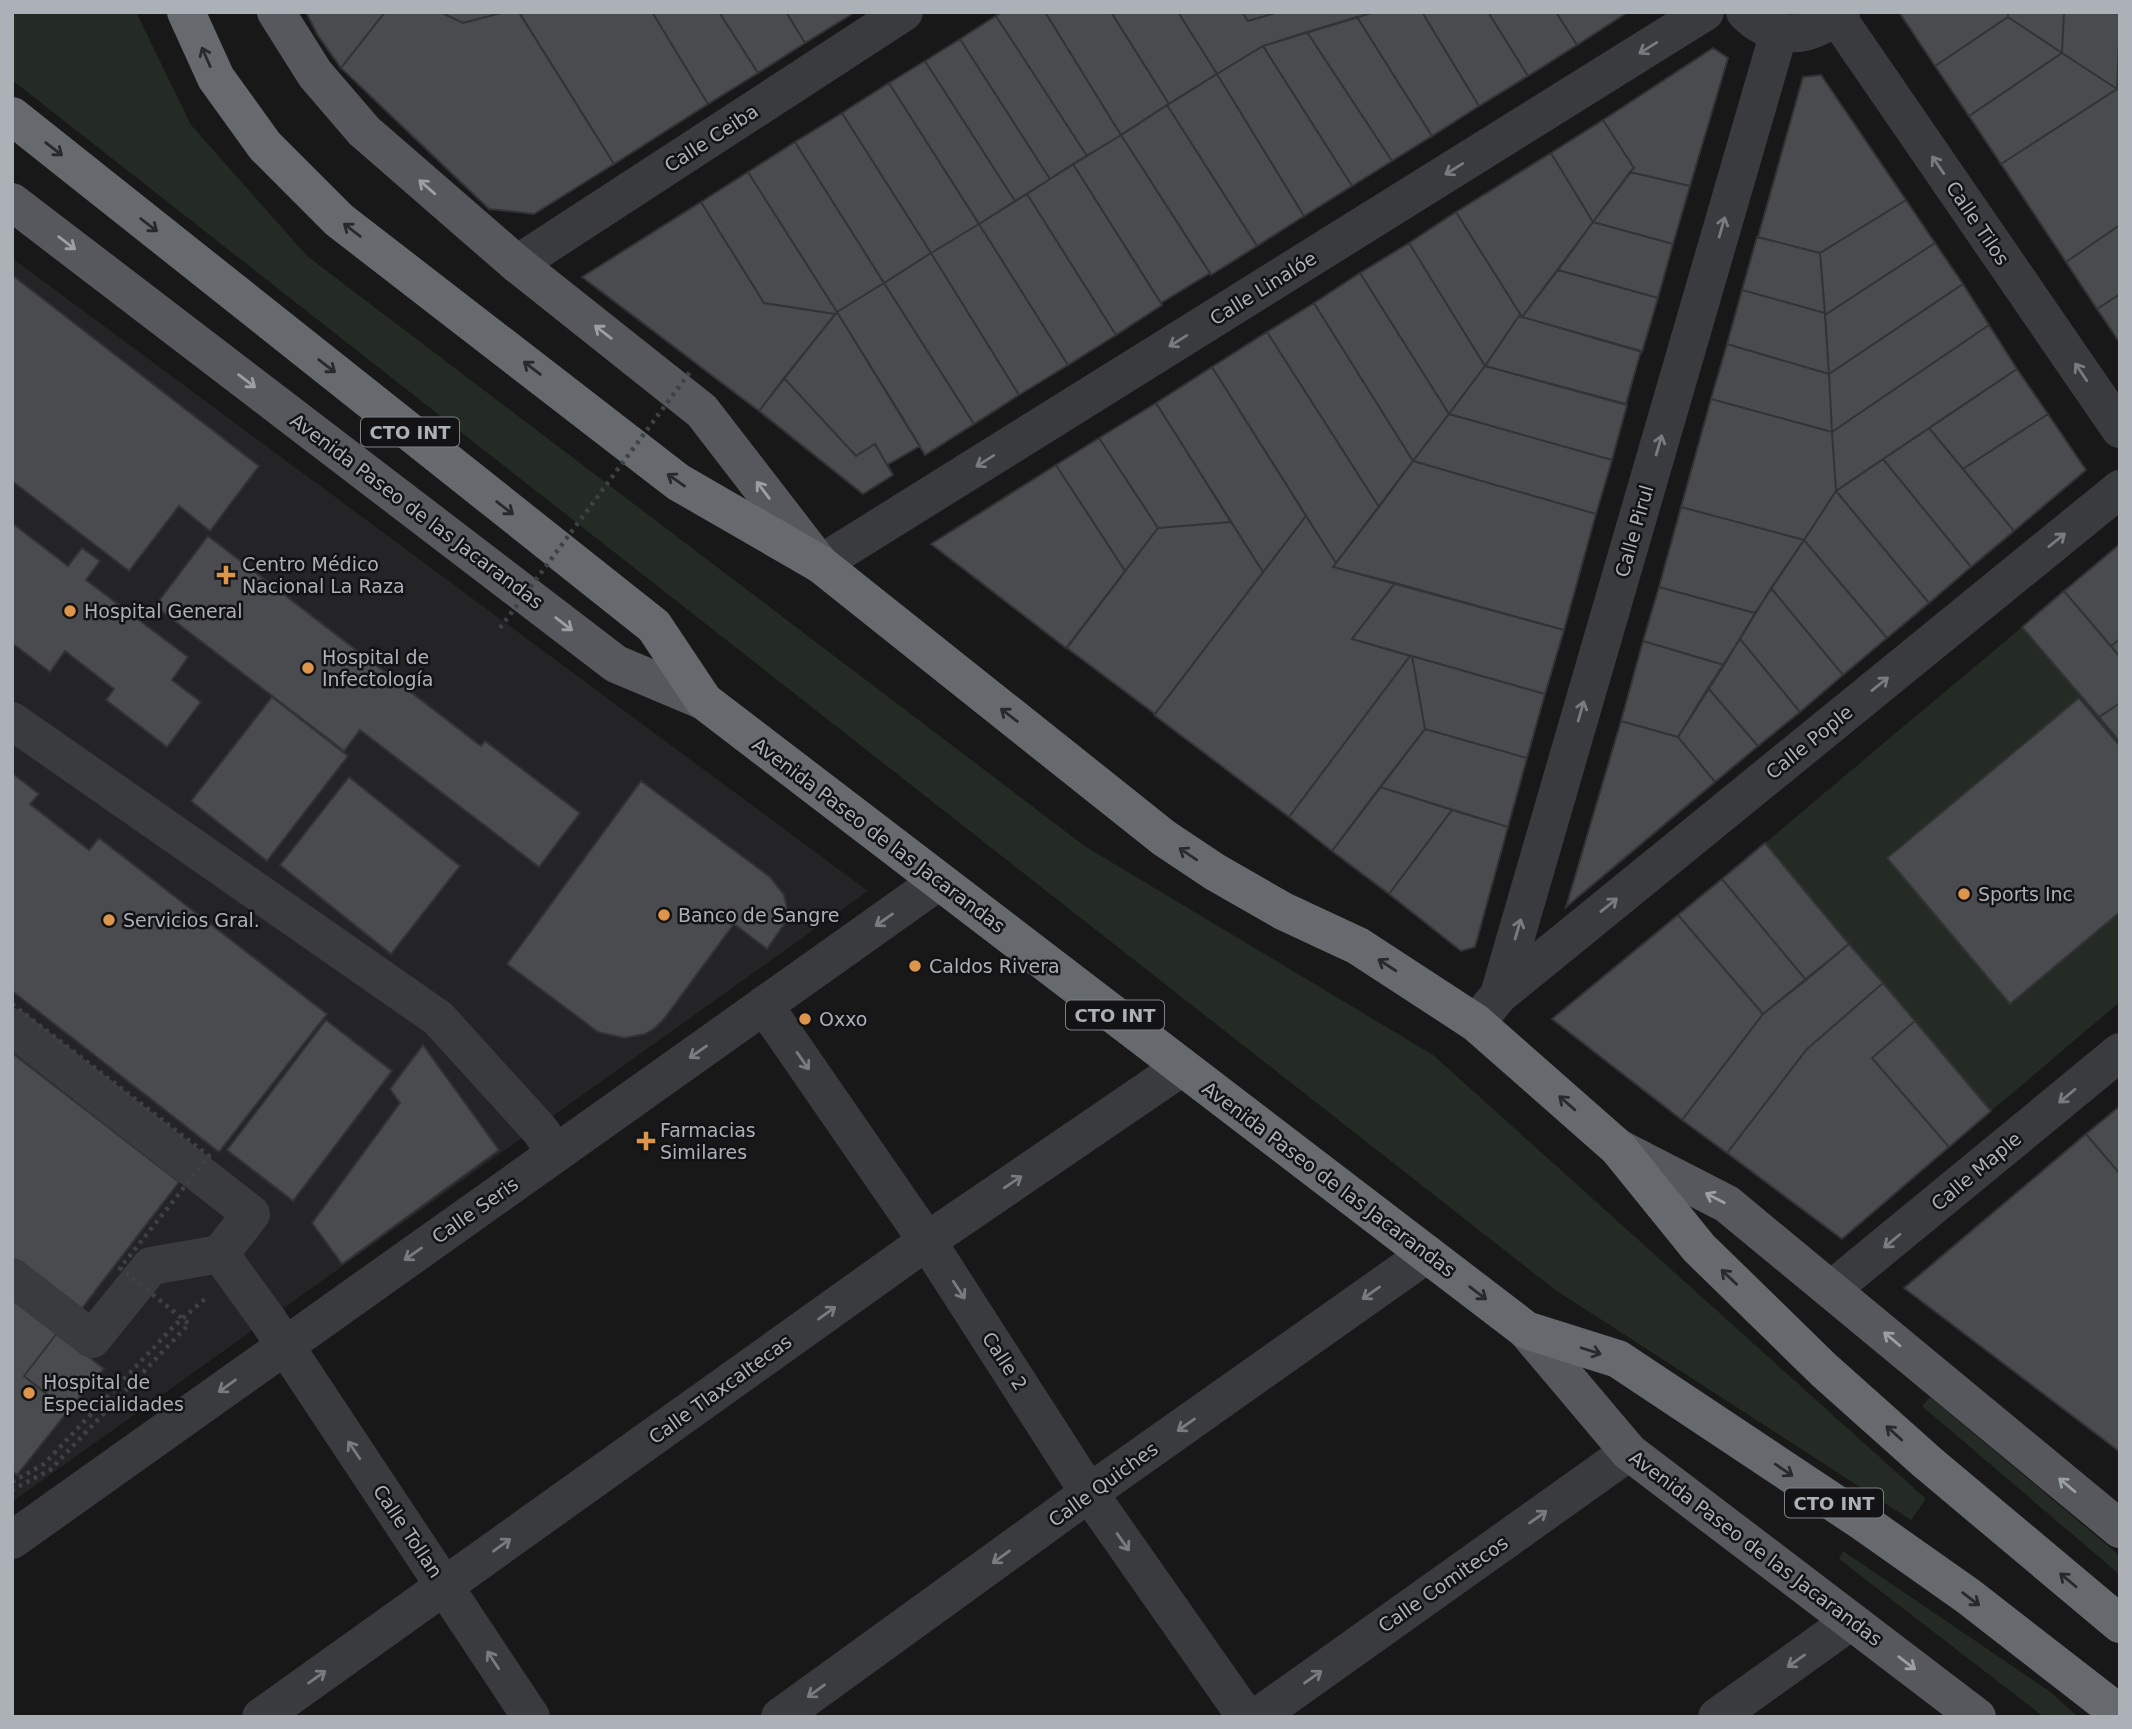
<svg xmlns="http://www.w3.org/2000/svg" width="2132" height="1729" viewBox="0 0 2132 1729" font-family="'DejaVu Sans',sans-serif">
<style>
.built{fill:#242426}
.green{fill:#242b24}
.building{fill:#4a4b4e;stroke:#323335;stroke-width:2}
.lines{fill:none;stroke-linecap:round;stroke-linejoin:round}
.path{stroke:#3f4245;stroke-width:4.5;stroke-dasharray:3.5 5;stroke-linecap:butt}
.minor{stroke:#393b3e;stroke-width:38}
.major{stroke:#56585d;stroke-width:38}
.highway{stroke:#666a6e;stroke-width:38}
.path-bridge{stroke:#3f4245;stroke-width:4.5;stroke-dasharray:3.5 5;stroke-linecap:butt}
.oneway{stroke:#787c81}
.oneway2{stroke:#28292b}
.oneway3{stroke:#9b9fa6}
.poi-dot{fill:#dd954c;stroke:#131315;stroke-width:2.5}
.labels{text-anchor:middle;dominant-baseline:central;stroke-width:5;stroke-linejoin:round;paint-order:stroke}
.shield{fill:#131315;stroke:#7e8287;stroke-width:2}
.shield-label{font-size:18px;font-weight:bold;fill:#acb1b8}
.street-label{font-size:19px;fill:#acb1b8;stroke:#131315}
.poi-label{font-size:19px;fill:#acb1b8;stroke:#131315;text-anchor:start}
</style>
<rect width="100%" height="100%" fill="#181819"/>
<path class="built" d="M12 258 868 891 12 1502Z"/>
<path class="green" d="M12 12H136L191 125 307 256 1086 847 1433 1055 1926 1499 1911 1520 1554 1289 12 80Z
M2022 627 2120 742V1002L1991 1111 1765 843Z
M1930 1397 2120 1556V1575L1922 1406Z
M1843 1551 2049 1691 2078 1717H2044L1839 1559Z"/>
<path class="building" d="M306 12H385L341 68 317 34Z
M385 12H440L463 23 505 12H519L614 164 534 214 489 209 341 68Z
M440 12H505L463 23Z
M527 12H652L708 104 614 164 520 14Z
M652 12H719L758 73 708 104Z
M719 12H786L805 43 758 73Z
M786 12H851L852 14 805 43Z
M1002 12H1045L1121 135 1087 156 996 16Z
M1045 12H1111L1169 104 1121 135Z
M1111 12H1178L1217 74 1169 104Z
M1178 12H1242L1248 21 1279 12H1375L1263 46 1217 74Z
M1242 12H1279L1248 21Z
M1375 12H1422L1479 106 1432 136 1357 17Z
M1422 12H1488L1528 76 1479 106Z
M1488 12H1556L1577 45 1528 76Z
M1556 12H1628L1577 45Z
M1899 12H2008V17L1935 66Z
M2008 12H2064L2062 53 2008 17Z
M2064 12H2120L2117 89 2062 53Z
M996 16 1087 156 1050 179 960 39Z
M1357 17 1432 136 1392 161 1307 32Z
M2008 17 2062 53 1969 116 1935 66Z
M1307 32 1392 161 1352 186 1263 46Z
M2120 32V91L2117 89Z
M960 39 1050 179 1015 201 925 61Z
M1263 46 1352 186 1304 216 1217 74Z
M1713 48 1728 58 1690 186 1630 172 1634 168 1603 120Z
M2062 53 2117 89 2001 164 1969 116Z
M925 61 1015 201 979 224 889 83Z
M1217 74 1304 216 1257 246 1167 105Z
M1821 75 1906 200 1820 253 1758 237 1803 77Z
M889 83 979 224 931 253 842 113Z
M2117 89 2120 91V225L2066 262 2001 164Z
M1167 105 1257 246 1211 275 1121 135Z
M842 113 931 253 884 283 795 142Z
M1603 120 1634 168 1593 222 1551 153Z
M1121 135 1210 273 1161 303 1073 164Z
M795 142 884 283 837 312 748 172Z
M1551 153 1593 222 1522 317 1456 212Z
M1073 164 1162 305 1116 335 1027 194Z
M748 172 837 312 835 314 764 303 701 202Z
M1630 172 1690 186 1673 244 1593 222Z
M1027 194 1116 335 1068 365 979 224Z
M1906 200 1935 243 1825 315 1820 253Z
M701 202 764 303 835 314 759 411 582 277Z
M1456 212 1522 317 1519 316 1485 366 1409 243Z
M1593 222 1673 244 1658 298 1558 270Z
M979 224 1068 365 1019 395 931 253Z
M2120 225V294L2097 309 2066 262Z
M1757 237 1820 253 1825 313 1742 290Z
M1409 243 1485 366 1449 414 1360 273Z
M1935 243 1963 284 1829 374 1825 315Z
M931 253 1019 395 974 424 884 283Z
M1558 270 1658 298 1642 352 1522 317Z
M1360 273 1449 414 1413 461 1314 303Z
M12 275 259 466 210 531 179 506 129 571 12 481Z
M884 283 974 424 925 455 837 312Z
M1963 284 1989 325 1832 432 1829 374Z
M1742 290 1825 313 1829 374 1727 344Z
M2120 294V343L2097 309Z
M1314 303 1413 461 1379 507 1267 332Z
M837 312 920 446 887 465 875 444 856 456 784 378Z
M1519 316 1641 351 1626 404 1485 366Z
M1989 325 2017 369 1836 491 1832 432Z
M1267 332 1379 507 1336 563 1212 367Z
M1727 344 1829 374 1832 432 1711 399Z
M1485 366 1627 405 1612 460 1449 414Z
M1212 367 1306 516 1263 572 1156 403Z
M2017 369 2048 414 1963 469 1929 428Z
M784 378 856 456 875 444 893 475 863 494 759 411Z
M1711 399 1832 432 1836 491 1804 540 1681 507Z
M1156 403 1231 522 1158 528 1099 438Z
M1449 414 1612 460 1596 514 1413 461Z
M2048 414 2086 470 2014 531 1963 469Z
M1929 428 2014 531 1971 567 1883 459Z
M1099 438 1158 528 1125 571 1056 465Z
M1883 459 1971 567 1929 603 1836 491Z
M1413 461 1596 514 1564 630 1333 567Z
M1056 465 1125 571 1066 648 931 544Z
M1836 491 1929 603 1887 638 1804 540Z
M1681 507 1804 540 1755 613 1659 587Z
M1306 516 1336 563 1333 567 1395 583 1352 639 1410 656 1289 817 1154 715Z
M1231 522 1263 572 1155 714 1067 648 1158 528Z
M12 523 68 566 82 548 100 561 86 580 188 657 172 680 201 702 167 747 106 700 114 689 65 651 50 672 12 643Z
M208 536 481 746 485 741 580 813 539 867 360 730 344 751 155 606Z
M1804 540 1887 638 1843 675 1771 588Z
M2120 544V639L2111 646 2064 591Z
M1395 583 1564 630 1545 694 1352 639Z
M1659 587 1755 613 1724 665 1643 641Z
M1771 588 1843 675 1800 712 1740 639Z
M2064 591 2120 657V703L2099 717 2022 627Z
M1740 639 1800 712 1758 746 1708 688Z
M2120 639V657L2111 646Z
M1643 641 1724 665 1678 737 1621 721Z
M1410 656H1412L1425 729 1332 851 1289 817Z
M1412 656 1545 694 1527 758 1425 729Z
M1708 688 1758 746 1715 782 1678 737Z
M272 697 348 756 267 861 191 801Z
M2079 698 2120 746V912L2010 1004 1887 858Z
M2120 703V742L2099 717Z
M1621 721 1678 737 1715 782 1566 907Z
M1425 729 1527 758 1508 827 1380 787Z
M12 773 39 794 30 804 89 850 99 838 327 1014 219 1152 12 991Z
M349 777 460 866 391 954 280 865Z
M641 781 770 877 784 895 787 908 785 923 767 949 734 924 664 1019 655 1028 645 1034 624 1038 598 1032 507 964Z
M1380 787 1452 810 1389 894 1332 851Z
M1452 810 1508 827 1475 947 1461 951 1389 894Z
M1765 843 1849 944 1806 980 1722 879Z
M1722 879 1806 980 1763 1014 1678 915Z
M1678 915 1763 1014 1682 1120 1552 1019Z
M1849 944 1883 983 1807 1049 1727 1153 1682 1120 1763 1014Z
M1883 983 1915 1021 1872 1058 1949 1147 1842 1239 1727 1153 1807 1049Z
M326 1020 392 1071 293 1201 227 1150Z
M1915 1021 1991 1111 1949 1147 1872 1058Z
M423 1045 499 1150 342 1264 312 1223 400 1103 390 1089Z
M12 1053 179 1182 79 1312 12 1260Z
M2120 1106V1174L2086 1134Z
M2086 1134 2120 1174V1452L1904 1288Z
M12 1296 58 1332 24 1376 68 1411 17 1475 12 1471Z
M58 1332 104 1369 68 1411 24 1376Z"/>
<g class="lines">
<path class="path" d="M12 1482 44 1464 176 1324 206 1298"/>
<path class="minor" d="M1745 12C1766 34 1796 40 1822 25 1829 21 1836 18 1841 12
M1837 17 2120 429
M517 264 904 12
M820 564 1705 12
M12 721 438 1018 539 1129 556 1153
M1499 995 2120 489
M764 1005 927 1241 1089 1493 1246 1717
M1476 1023 1499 995 1779 32
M12 1027 251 1214 220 1254 268 1320 531 1717
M12 1277 92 1339 151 1266 220 1254
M1832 1289 2120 1052
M12 1540 939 881
M261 1717 927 1241 1182 1067
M780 1717 1089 1493 1427 1254
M1257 1717 1629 1452
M1717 1717 1851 1621"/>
<path class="major" d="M276 12 315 74 364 131 517 264 702 411 820 564
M12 202 616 664 704 701
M1618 1148 1727 1204 2120 1529
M1526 1330 1629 1452 1977 1717"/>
<path class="highway" d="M186 12 216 78 265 146 339 220 678 482 820 564 1164 838 1215 872 1283 911 1358 946 1476 1023 1618 1148 1699 1248 1824 1370 1927 1462 2120 1624
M12 116 654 626 704 701 1526 1330 1618 1359 1863 1522 1968 1596 2120 1714"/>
<path class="path-bridge" d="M500 628 690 372
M12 1004 209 1156 120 1268 189 1324 50 1470 12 1490"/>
</g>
<defs><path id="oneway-shaft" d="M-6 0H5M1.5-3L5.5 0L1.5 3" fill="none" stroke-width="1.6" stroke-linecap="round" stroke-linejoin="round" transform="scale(1.75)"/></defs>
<g class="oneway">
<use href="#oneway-shaft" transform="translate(1648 48) rotate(148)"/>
<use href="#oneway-shaft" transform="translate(1938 165) rotate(-124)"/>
<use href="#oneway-shaft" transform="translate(1454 169) rotate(148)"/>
<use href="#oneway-shaft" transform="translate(1722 227) rotate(-74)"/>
<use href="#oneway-shaft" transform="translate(1178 341) rotate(148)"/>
<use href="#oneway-shaft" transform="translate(2081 372) rotate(-124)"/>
<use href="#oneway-shaft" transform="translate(1659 445) rotate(-74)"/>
<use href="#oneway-shaft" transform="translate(985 461) rotate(148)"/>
<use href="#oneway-shaft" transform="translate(2057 540) rotate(-39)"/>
<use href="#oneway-shaft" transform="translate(1880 684) rotate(-39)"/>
<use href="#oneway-shaft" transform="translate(1581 711) rotate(-74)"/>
<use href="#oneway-shaft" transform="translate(1609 905) rotate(-39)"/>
<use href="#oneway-shaft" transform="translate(884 920) rotate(145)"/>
<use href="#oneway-shaft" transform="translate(1518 929) rotate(-74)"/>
<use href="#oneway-shaft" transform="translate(698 1052) rotate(145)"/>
<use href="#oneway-shaft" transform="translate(803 1061) rotate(55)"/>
<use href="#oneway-shaft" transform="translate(2067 1096) rotate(140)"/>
<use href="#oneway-shaft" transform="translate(1013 1182) rotate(-34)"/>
<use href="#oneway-shaft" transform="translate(1892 1241) rotate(140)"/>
<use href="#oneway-shaft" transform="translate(413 1254) rotate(145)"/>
<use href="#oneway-shaft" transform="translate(959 1290) rotate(57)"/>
<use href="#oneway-shaft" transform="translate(1371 1293) rotate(145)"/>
<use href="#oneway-shaft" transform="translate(827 1313) rotate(-36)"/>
<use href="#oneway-shaft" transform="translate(227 1386) rotate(144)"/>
<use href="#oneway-shaft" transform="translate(1186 1425) rotate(145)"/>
<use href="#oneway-shaft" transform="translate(354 1450) rotate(-124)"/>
<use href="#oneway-shaft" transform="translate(1538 1517) rotate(-35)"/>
<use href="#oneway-shaft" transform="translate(1123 1542) rotate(55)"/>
<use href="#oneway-shaft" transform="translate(502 1545) rotate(-36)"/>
<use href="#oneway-shaft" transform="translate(1001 1557) rotate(144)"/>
<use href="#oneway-shaft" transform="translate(493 1660) rotate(-123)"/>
<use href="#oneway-shaft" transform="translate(1796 1661) rotate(145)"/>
<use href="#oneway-shaft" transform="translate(317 1677) rotate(-35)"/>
<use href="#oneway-shaft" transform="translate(1313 1677) rotate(-35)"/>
<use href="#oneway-shaft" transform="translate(816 1691) rotate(144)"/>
</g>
<g class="oneway2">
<use href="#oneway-shaft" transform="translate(206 57) rotate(-114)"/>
<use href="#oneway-shaft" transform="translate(54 149) rotate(38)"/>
<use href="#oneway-shaft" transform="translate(149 225) rotate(38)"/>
<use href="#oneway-shaft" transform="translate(352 230) rotate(-142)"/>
<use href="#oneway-shaft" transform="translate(327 366) rotate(38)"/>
<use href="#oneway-shaft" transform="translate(532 368) rotate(-142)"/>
<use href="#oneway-shaft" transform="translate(676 480) rotate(-145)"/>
<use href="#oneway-shaft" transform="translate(505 508) rotate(38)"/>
<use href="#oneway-shaft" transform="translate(1009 715) rotate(-142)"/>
<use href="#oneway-shaft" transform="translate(1188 854) rotate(-146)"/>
<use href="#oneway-shaft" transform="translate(1387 965) rotate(-147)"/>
<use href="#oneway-shaft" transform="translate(1567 1103) rotate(-139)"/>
<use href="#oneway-shaft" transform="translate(1729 1277) rotate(-136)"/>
<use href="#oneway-shaft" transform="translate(1478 1293) rotate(37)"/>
<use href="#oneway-shaft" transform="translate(1591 1351) rotate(18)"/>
<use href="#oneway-shaft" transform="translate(1894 1433) rotate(-138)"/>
<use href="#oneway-shaft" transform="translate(1784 1470) rotate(34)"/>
<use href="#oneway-shaft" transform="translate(2068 1580) rotate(-140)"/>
<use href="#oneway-shaft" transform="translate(1971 1599) rotate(37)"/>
</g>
<g class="oneway3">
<use href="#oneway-shaft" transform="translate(427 187) rotate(-139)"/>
<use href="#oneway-shaft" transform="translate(67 243) rotate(37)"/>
<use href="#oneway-shaft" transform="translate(603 332) rotate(-142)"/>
<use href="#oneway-shaft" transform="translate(247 381) rotate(37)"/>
<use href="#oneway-shaft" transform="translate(763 490) rotate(-127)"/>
<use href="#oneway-shaft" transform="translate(564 624) rotate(38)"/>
<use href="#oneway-shaft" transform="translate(1715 1198) rotate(-153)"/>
<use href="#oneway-shaft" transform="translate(1892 1339) rotate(-140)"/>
<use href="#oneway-shaft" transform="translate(2067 1485) rotate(-140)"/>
<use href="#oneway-shaft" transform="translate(1907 1663) rotate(37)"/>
</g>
<g class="poi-dot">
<path d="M222.5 564.5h7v7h7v7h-7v7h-7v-7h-7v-7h7z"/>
<circle cx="70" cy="611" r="7"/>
<circle cx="308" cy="668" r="7"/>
<circle cx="1964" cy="894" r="7"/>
<circle cx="664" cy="915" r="7"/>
<circle cx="109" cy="920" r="7"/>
<circle cx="915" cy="966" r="7"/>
<circle cx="805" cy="1019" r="7"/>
<path d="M642.5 1130.5h7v7h7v7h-7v7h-7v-7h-7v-7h7z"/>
<circle cx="29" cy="1393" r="7"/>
</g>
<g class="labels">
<g class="shield">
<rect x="361" y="417.5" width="98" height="29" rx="5"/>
<rect x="1066" y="1000.5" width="98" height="29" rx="5"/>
<rect x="1785" y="1488.5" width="98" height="29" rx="5"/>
</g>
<g class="shield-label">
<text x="410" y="432">CTO INT</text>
<text x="1115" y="1015">CTO INT</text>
<text x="1834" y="1503">CTO INT</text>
</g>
<g class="street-label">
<text transform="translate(711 138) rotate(-33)">Calle Ceiba</text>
<text transform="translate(1978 223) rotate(56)">Calle Tilos</text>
<text transform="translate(1263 288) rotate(-32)">Calle Linalóe</text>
<text transform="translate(417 511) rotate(37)">Avenida Paseo de las Jacarandas</text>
<text transform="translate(1634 531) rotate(-74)">Calle Pirul</text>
<text transform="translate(1809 742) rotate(-39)">Calle Pople</text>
<text transform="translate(879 835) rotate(37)">Avenida Paseo de las Jacarandas</text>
<text transform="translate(1976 1171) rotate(-40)">Calle Maple</text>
<text transform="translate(1329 1179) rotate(37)">Avenida Paseo de las Jacarandas</text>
<text transform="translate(475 1210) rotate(-35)">Calle Seris</text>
<text transform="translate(1005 1361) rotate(57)">Calle 2</text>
<text transform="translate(720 1389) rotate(-36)">Calle Tlaxcaltecas</text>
<text transform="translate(1103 1484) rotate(-36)">Calle Quiches</text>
<text transform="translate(408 1531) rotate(56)">Calle Tollan</text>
<text transform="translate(1756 1548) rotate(37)">Avenida Paseo de las Jacarandas</text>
<text transform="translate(1443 1584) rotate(-35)">Calle Comitecos</text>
</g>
<g class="poi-label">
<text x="242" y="564">Centro Médico<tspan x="242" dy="22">Nacional La Raza</tspan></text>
<text x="84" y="611">Hospital General</text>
<text x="322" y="657">Hospital de<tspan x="322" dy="22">Infectología</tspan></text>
<text x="1978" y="894">Sports Inc</text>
<text x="678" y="915">Banco de Sangre</text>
<text x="123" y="920">Servicios Gral.</text>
<text x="929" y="966">Caldos Rivera</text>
<text x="819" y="1019">Oxxo</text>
<text x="660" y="1130">Farmacias<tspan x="660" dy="22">Similares</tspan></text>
<text x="43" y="1382">Hospital de<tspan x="43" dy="22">Especialidades</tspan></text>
</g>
</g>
<rect width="2132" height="1729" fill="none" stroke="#acb1b8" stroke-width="28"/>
</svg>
